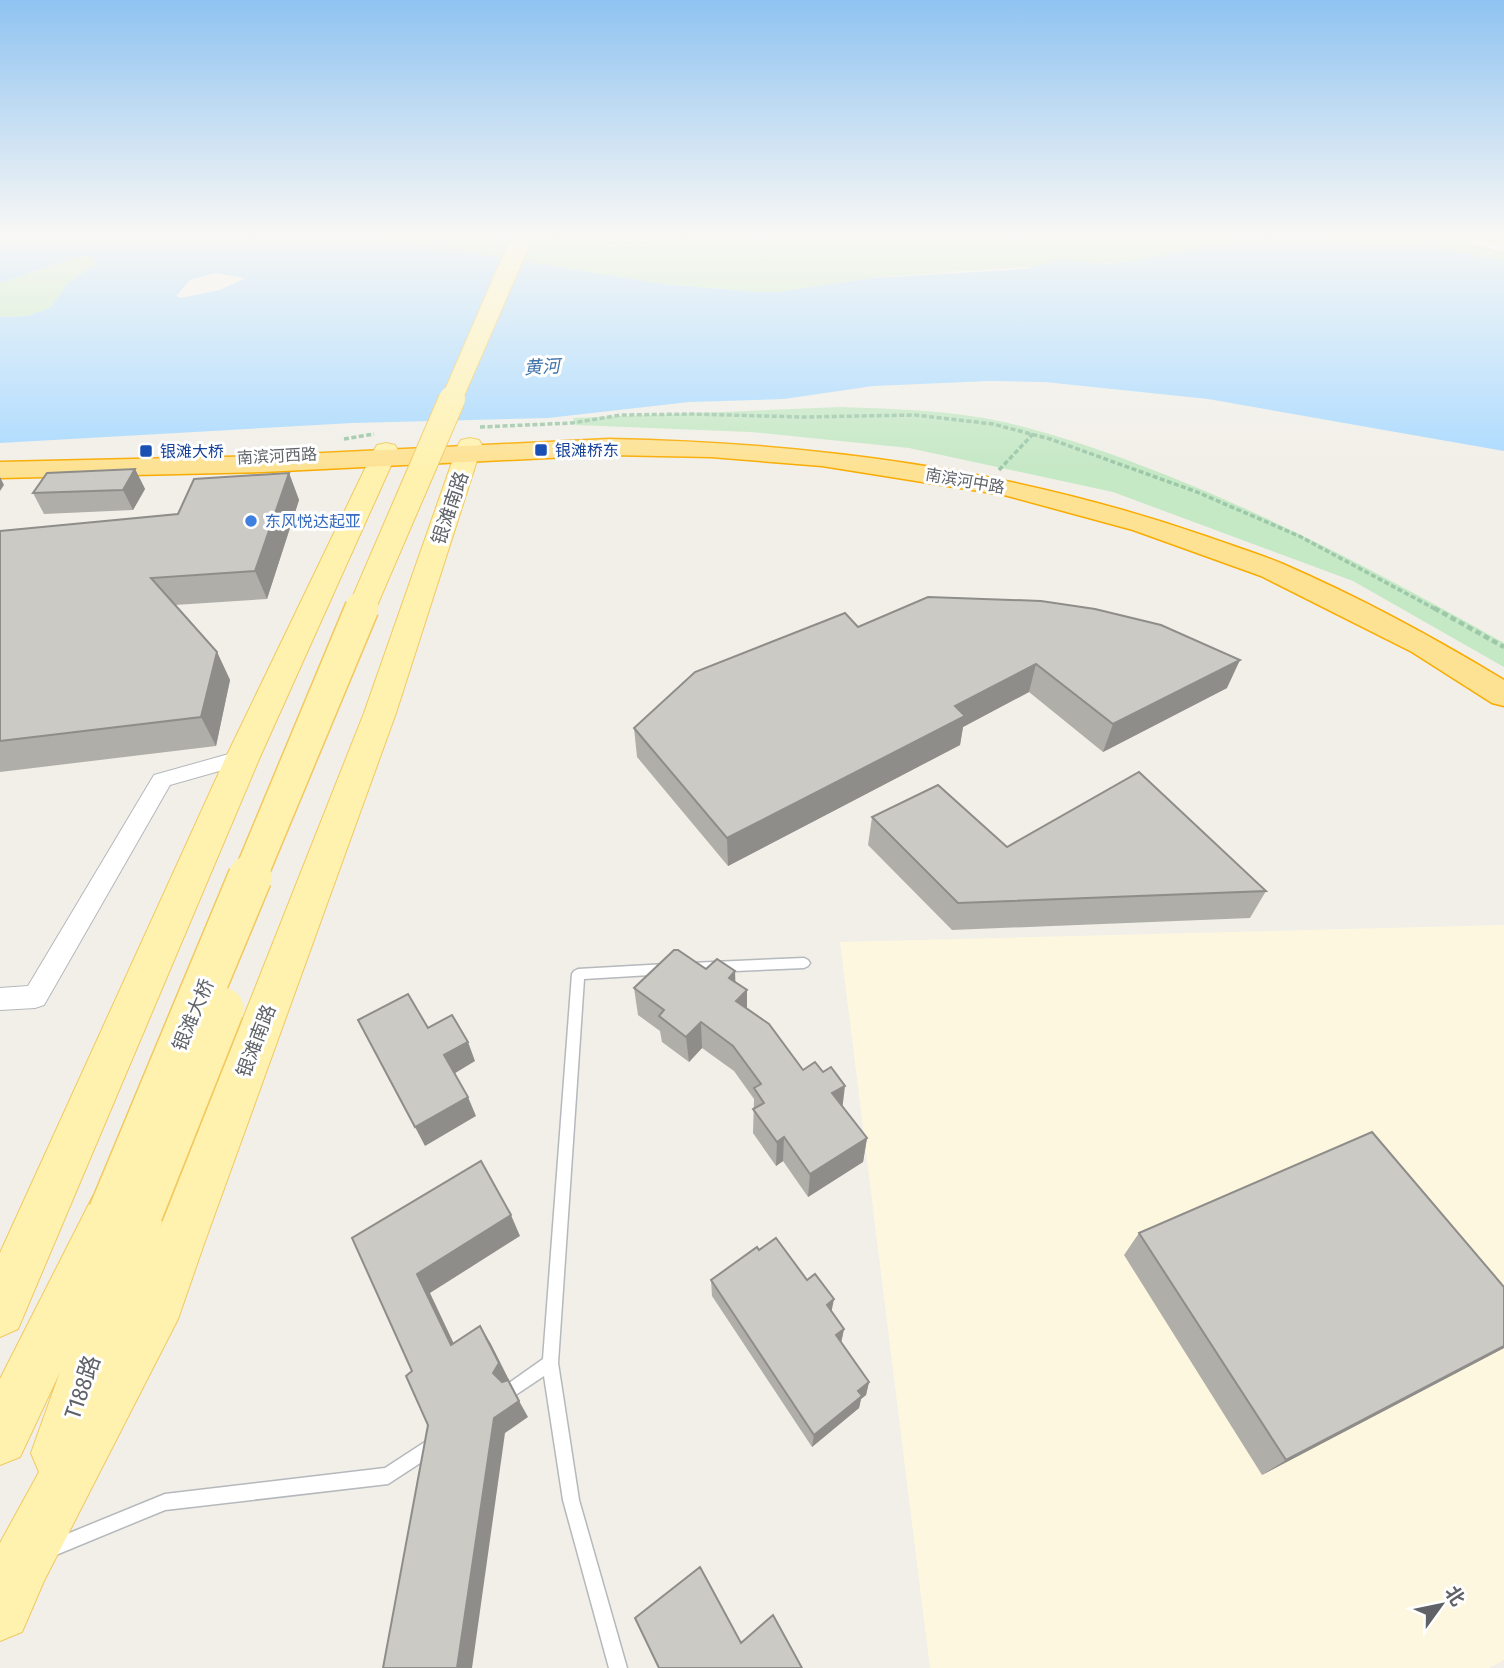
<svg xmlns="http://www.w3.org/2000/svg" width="1504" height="1668" viewBox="0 0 1504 1668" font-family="'Fira Sans Condensed','Noto Sans SC',sans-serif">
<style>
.commercial{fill:#fef7e0}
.green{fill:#c5e8c5}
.water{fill:#aadaff;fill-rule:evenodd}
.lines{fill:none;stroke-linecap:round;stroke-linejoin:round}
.lane-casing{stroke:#b5b8bc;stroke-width:3}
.street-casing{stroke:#b5b8bc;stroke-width:2}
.primary-casing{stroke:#f2c960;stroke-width:2}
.highway-casing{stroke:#f9ab00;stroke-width:3}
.path-far2{stroke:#9cc7a9;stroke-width:2.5;stroke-dasharray:3.5 2;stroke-linecap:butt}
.path-far1{stroke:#9cc7a9;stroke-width:3.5;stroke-dasharray:5 2.5;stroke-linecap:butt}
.path{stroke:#9cc7a9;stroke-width:4.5;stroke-dasharray:6 3.5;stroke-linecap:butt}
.lane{fill:#fff;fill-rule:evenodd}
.street{fill:#fff;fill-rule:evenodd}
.primary{fill:#fff2af;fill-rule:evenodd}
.highway{fill:#fde293;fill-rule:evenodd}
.primary-bridge-far3-casing{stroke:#f2c960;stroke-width:22;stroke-linecap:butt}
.primary-bridge-far2-casing{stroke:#f2c960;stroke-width:28;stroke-linecap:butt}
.primary-bridge-far1-casing{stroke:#f2c960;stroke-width:36;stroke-linecap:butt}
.primary-bridge-casing{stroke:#f2c960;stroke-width:46;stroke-linecap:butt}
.primary-bridge-far3{stroke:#fff2af;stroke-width:20}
.primary-bridge-far2{stroke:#fff2af;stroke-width:26}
.primary-bridge-far1{stroke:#fff2af;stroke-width:33}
.primary-bridge{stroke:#fff2af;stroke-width:43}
.wall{fill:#afaea9}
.shaded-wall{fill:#8f8d8a}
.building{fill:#cccac5;stroke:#8f8d8a;stroke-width:2}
.transit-dot{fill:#1a4fb4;stroke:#fff;stroke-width:2.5}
.shop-dot{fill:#3f7fe0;stroke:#fff;stroke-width:2.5}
.labels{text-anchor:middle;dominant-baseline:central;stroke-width:6;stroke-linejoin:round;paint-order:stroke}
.far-transit-label{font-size:16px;fill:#164399;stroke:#fff;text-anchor:start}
.far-street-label{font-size:16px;fill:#5f6368;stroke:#fff}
.far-shop-label{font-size:16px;fill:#366cbe;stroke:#fff;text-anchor:start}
.far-water-label{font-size:18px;font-style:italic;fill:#4174aa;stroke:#fff}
.street-label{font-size:19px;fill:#5f6368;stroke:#fff}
.near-street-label{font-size:23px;fill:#5f6368;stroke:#fff}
</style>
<rect width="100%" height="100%" fill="#f1efe8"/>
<path class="commercial" d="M1504 925V1660L1489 1668H930L840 942Z"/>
<path class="green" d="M375 237H1245L1236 244 1180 251 1136 261 960 271 871 278 779 292H756L662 284Z
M1314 237H1486L1504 241V261L1433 247 1373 245Z
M81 256 92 257 95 265 69 282 50 308 27 316 0 317V283Z
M840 407C895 409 950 410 1004 422 1060 435 1113 454 1166 475 1284 522 1394 581 1504 643V667L1353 581 1113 492 909 448 751 432 576 425 573 418Z"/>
<path class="water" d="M0 237H375L662 284 756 292H779L871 278 1025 269 1062 260 1105 264 1136 261 1194 248 1236 244 1245 237H1314L1373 245 1433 247 1504 261V451L1208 399 1045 382 990 381 873 386 784 399 689 402 548 418 352 423 0 443V317L27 316 50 308 69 282 95 265 92 257 81 256 0 283ZM215 273 245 278 220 290 180 298 176 296 190 280Z"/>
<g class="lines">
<g class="lane-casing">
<path id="lane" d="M804 958 808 960 810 963 808 966 804 968 690 973 686 971 684 968 686 965 690 963Z
M667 964 671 966 673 969 671 972 667 974 584 979 558 1363 579 1500 627 1668H609L563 1500 544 1376 514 1396 509 1393 506 1388 509 1383 543 1359 572 974 574 971 578 969Z
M428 1440 434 1442 436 1448 434 1454 388 1484 165 1510 51 1557 45 1555 43 1549 45 1543 165 1494 385 1468Z"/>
</g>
<g class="street-casing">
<path id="street" d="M1444 237H1464L1504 246V252Z
M243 750 251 752 254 757 251 762 170 785 44 1005 35 1008 0 1010V988L28 986 154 775Z"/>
</g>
<g class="primary-casing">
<path id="primary" d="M1478 237H1504V246L1481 241Z
M470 438 479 440 482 445 396 713 204 1244 178 1319 44 1581 22 1632 0 1641V1543L39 1472 31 1453 60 1372 20 1457 0 1465V1379L93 1196 110 1189 125 1195 141 1189 158 1196 165 1213 160 1228 364 713 458 445 461 440Z
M386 443 395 445 398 450 260 757 18 1329 0 1337V1253L226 757 374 450 377 445Z"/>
</g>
<g class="highway-casing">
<path id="highway" d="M609 439C815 443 1013 469 1208 537 1233 546 1259 554 1283 564 1359 597 1433 637 1504 680V706L1492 703 1412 652 1261 576 1133 530 1004 495 822 466 711 457 609 455 263 472 0 478V462L263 456Z"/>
</g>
<path class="path-far2" d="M470 237 500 239
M541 240 641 243 697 237"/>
<path class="path-far1" d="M480 427 572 423 621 415 691 414 803 417 915 415 993 424 1050 439 1197 492 1299 536 1437 610
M344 439 374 434
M999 470 1033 434"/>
<path class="path" d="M1434 608 1504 647"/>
<use href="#lane" class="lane"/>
<use href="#street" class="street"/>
<use href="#primary" class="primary"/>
<use href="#highway" class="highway"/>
<g class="primary-bridge-far3-casing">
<path id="primary-bridge-far3" d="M451 401 522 237"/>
</g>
<g class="primary-bridge-far2-casing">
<path id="primary-bridge-far2" d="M361 610 452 399"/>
</g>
<g class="primary-bridge-far1-casing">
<path id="primary-bridge-far1" d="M249 879 362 608"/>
</g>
<g class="primary-bridge-casing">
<path id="primary-bridge" d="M110 1213 250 877
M141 1213 222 1009"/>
</g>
<use href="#primary-bridge-far3" class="primary-bridge-far3"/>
<use href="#primary-bridge-far2" class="primary-bridge-far2"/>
<use href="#primary-bridge-far1" class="primary-bridge-far1"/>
<use href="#primary-bridge" class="primary-bridge"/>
</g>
<path class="wall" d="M135 469 145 489 133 510 44 514 33 493Z
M289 473 299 500 267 599 175 605 217 652 230 680 216 746 0 772V531L178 514Z
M858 627 1227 688 1103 752 1029 692 963 727 960 745 728 866 637 757 634 728Z
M872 817 1007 847 1266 891 1250 918 952 930 868 845Z
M735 982 747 1009 803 1070 842 1106 867 1138 863 1162 808 1197 783 1161 776 1166 753 1133 754 1099 734 1071 702 1048 689 1062 662 1042 660 1031 638 1015 634 988Z
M1139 1233 1504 1348 1262 1475 1124 1255Z
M759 1250 807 1280 844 1329 841 1343 869 1382 866 1395 861 1399 859 1408 812 1447 712 1296 711 1280Z"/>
<path class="shaded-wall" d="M135 469 145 489 133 510 123 490Z
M289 473 299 500 267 599 255 571Z
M0 477 4 485 0 491Z
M217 652 230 680 216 746 201 717Z
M1240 660 1227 688 1103 752 1113 724Z
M1036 664 1029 692 963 727 960 745 728 866 727 838 955 706Z
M735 971 736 998 729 978Z
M747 990V1016L736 1001Z
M701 1022 702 1048 689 1062 686 1037Z
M468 1042 475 1061 452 1075 444 1055Z
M845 1086 842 1111 832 1093Z
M468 1097 476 1116 425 1146 415 1127Z
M784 1137 783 1161 776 1166 777 1142Z
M867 1138 863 1162 808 1197 810 1174Z
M511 1215 520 1236 430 1293 463 1363 451 1345 417 1274Z
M834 1299 831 1314 827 1305Z
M480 1326 491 1344 509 1380 508 1381 528 1417 505 1433 472 1668H457L494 1418 504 1389 493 1373Z
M844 1329 841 1343 836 1335Z
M1504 1346V1348L1262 1475 1286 1460Z
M869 1382 866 1395 861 1399 859 1408 812 1447 814 1435 858 1391Z"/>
<path class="building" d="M135 469 123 490 33 493 47 473Z
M289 473 255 571 151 578 217 652 201 717 0 741V531L178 514 194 479Z
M928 597 1041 601 1095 609 1161 625 1240 660 1113 724 1036 664 955 706 965 716 727 838 634 728 695 672 845 613 858 627Z
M1139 772 1266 891 958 903 872 817 938 785 1007 847Z
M674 950H678L706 969 717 959 735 971 729 978 747 990 736 1001 769 1024 803 1070 815 1062 823 1072 831 1067 845 1086 832 1093 867 1138 810 1174 784 1137 777 1142 753 1109 764 1103 754 1088 761 1084 733 1046 701 1022 686 1037 659 1016 664 1010 634 988Z
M408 994 428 1028 452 1015 468 1042 444 1055 468 1097 415 1127 358 1020Z
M1372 1132 1504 1287V1346L1286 1460 1139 1233Z
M481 1161 511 1215 417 1274 451 1345 480 1326 499 1363 493 1373 502 1382 508 1380 519 1401 494 1418 457 1668H383L428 1425 406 1376 412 1371 352 1238Z
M776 1238 807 1280 815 1274 834 1299 827 1305 844 1329 836 1335 869 1382 858 1391 862 1396 814 1435 711 1280 757 1247 759 1250Z
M700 1567 741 1643 773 1615 802 1668H659L635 1618Z"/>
<linearGradient id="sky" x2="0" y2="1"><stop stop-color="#8fc3f1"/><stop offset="0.5" stop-color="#f9f8f5"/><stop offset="1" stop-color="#f9f8f5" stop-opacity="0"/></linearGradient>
<rect width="1504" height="470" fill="url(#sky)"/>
<g class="transit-dot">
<rect x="534" y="443" width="14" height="14" rx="3.5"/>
<rect x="139" y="444" width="14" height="14" rx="3.5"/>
</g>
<circle class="shop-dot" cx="251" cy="521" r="7"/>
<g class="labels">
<g class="far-transit-label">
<text x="555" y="450">银滩桥东</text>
<text x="160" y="451">银滩大桥</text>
</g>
<g class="far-street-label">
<text transform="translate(277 456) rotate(-3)">南滨河西路</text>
<text transform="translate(965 481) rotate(10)">南滨河中路</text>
</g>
<g class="far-shop-label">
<text x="265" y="521">东风悦达起亚</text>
</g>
<g class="far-water-label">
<text transform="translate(542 367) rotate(-3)">黄河</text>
</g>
<g class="street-label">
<text transform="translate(450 508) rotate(-71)">银滩南路</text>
<text transform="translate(193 1015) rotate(-67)">银滩大桥</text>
<text transform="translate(256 1041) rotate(-69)">银滩南路</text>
</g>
<g class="near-street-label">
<text transform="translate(82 1387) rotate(-71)">T188路</text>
</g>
</g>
<g transform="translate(1441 1605) rotate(57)" stroke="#ffffff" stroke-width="5" paint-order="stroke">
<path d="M0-5L12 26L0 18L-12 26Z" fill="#5f6368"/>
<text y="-10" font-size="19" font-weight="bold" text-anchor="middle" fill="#5f6368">北</text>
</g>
</svg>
